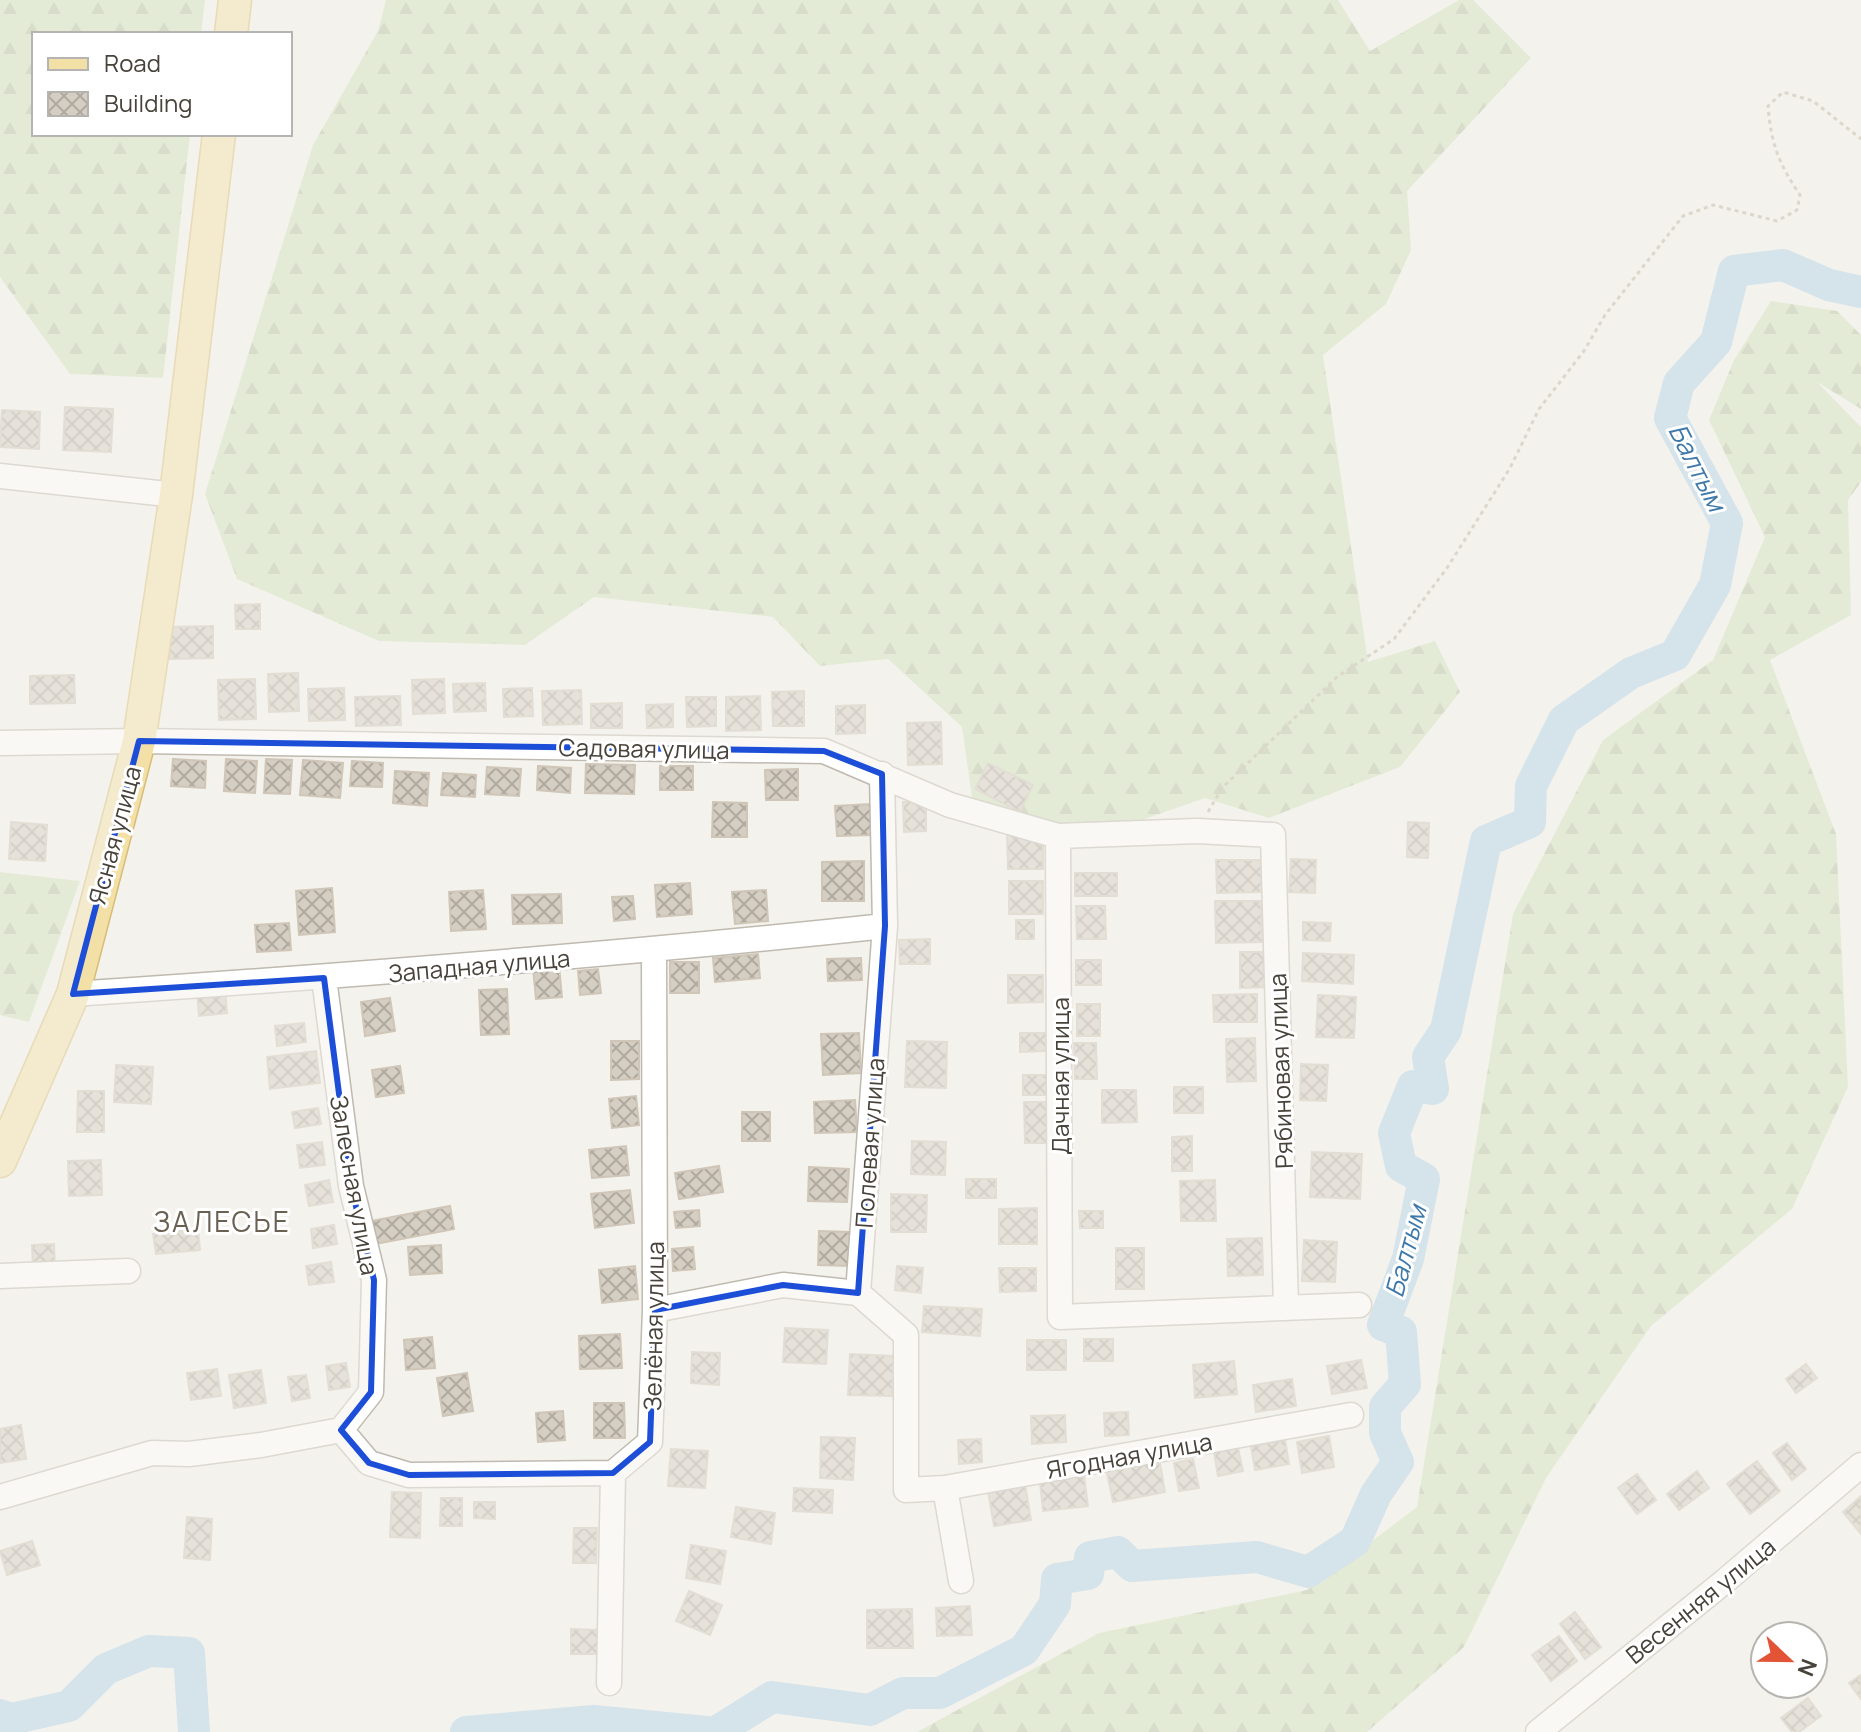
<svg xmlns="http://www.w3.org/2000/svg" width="1861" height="1732" viewBox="0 0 1861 1732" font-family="Manrope,sans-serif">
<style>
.forest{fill:url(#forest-firs)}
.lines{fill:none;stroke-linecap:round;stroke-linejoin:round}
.river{stroke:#b0d0e9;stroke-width:32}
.building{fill:url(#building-cross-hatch);stroke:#cfc6b7;stroke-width:2}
.minor-casing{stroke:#bfbaaf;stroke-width:27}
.major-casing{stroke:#d7bd77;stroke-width:35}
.path{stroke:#bfb6a2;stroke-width:3;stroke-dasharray:4 4;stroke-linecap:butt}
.minor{stroke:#fff;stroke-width:24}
.major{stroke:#f3e0a6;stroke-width:32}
.marked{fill:none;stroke:#1d4ed8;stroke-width:6;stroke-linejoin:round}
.labels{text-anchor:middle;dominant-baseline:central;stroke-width:6;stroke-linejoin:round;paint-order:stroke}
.street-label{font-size:24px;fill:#48433a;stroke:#fff}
.water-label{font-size:26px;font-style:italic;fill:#3f79a9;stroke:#fff}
.quarter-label{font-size:28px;letter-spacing:2px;fill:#6a6153;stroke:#fff}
</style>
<defs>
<pattern id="forest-firs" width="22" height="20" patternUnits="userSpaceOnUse" patternTransform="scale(2)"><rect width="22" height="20" fill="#cfe3ba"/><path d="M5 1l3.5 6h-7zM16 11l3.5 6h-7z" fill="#b3c4a1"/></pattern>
<pattern id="building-cross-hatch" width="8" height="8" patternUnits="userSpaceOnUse" patternTransform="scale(2)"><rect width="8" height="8" fill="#d5cec3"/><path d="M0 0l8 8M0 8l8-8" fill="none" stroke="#afa99f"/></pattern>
</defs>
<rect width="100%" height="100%" fill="#f4f2ec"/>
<path class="forest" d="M0 0H205L201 34H34V134H190L163 378 70 374 0 277Z
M386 0H1338L1370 51 1459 0H1473L1531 58 1407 191 1411 250 1386 304 1323 355 1368 662 1435 641 1460 692 1400 767 1269 818 1205 798 1084 840 974 811 962 727 888 659 820 666 773 617 594 597 525 645 379 641 237 579 205 494 313 145 378 31Z
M1771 301 1837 311 1861 335V409L1817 382 1861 427V482L1848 500 1851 615 1770 660 1836 834 1848 1087 1792 1209 1651 1326 1546 1478 1464 1647 1367 1732H917L1099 1633 1307 1590 1417 1507 1513 914 1603 740 1713 660 1765 537 1709 420 1734 360Z
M0 872 80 881 29 1022 0 1015Z"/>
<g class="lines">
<path class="river" d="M0 1715 11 1719 69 1706 106 1669 149 1651 189 1653 194 1732
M466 1732 594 1721 707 1732
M716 1732 772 1697 870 1710 903 1693H940L1024 1650 1055 1604 1057 1579 1088 1574 1090 1557 1118 1552 1132 1566 1257 1557 1308 1572 1355 1541 1376 1494 1398 1462 1385 1433V1407L1405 1384 1401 1332 1383 1325 1408 1259 1424 1179 1401 1166 1394 1133 1413 1086 1433 1089 1428 1057 1446 1030 1486 841 1530 822 1531 786 1564 720 1631 673 1675 655 1715 585 1727 523 1670 418 1679 383 1716 342 1734 271 1783 265 1829 285 1861 292"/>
</g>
<path class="building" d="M65 407 113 409 111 452 63 450Z
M2 410 40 412 39 449 0 447Z
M260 604V629H236L235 605Z
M213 626V658L169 659 168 627Z
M298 673 299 711 269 712 268 674Z
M74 675 75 703 30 704V676Z
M255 679 256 719 219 720 218 680Z
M444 679 445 713 413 714 412 680Z
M485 683 486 711 454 712 453 684Z
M344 688 345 720 309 721 308 689Z
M532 688 533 716 504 717 503 689Z
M581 690 582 724 543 725 542 691Z
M804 691V726H773L772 692Z
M400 696 401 725 356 726 355 697Z
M760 696 761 730 726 731V697Z
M686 697H716V726L687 727Z
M622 703V728H591V704Z
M673 704V727L647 728 646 705Z
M865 705V733L836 734V706Z
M941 722 942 764 908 765 907 723Z
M173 759 206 761 205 788 171 786Z
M226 759 257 761 255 793 224 791Z
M266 759 292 760 290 794 264 793Z
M303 760 343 763 340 798 300 795Z
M352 761 383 763 382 787 350 786Z
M988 763 1033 785 1020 812 975 789Z
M586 764 635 765 634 794 585 793Z
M538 766 571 768 570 793 537 790Z
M660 766H693V790H660Z
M487 767 521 769 519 796 485 794Z
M798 769V800H766L765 770Z
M395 771 429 773 427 806 393 803Z
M443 773 476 775 475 797 441 795Z
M926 801V831L904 832 903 802Z
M713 802 747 803V837H712Z
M871 804 872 835 837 836 835 806Z
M11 822 47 825 45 861 9 859Z
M1408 822 1429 823 1428 858 1407 857Z
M1043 834V869H1008L1007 835Z
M1291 859 1316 860 1315 893 1289 892Z
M1216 860H1261L1262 892 1217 893Z
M864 861V901H822V862Z
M1075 873H1117V896H1075Z
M1009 881H1043V914H1009Z
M690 883 692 914 657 917 655 885Z
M332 888 335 932 299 935 296 891Z
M483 890 486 929 451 931 449 892Z
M766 890 768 921 735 924 732 892Z
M561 894 562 923 513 924 512 895Z
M633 896 635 919 614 921 612 897Z
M1215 901H1261L1262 942 1216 943Z
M1076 906H1105L1106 939H1077Z
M1016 920H1034V939H1016Z
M1303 922 1331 923 1330 941 1303 940Z
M289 923 291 950 257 952 255 925Z
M930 939V964H900L899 940Z
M1240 952H1270V987L1240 988Z
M1303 953 1354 955 1353 984 1302 981Z
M758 954 760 978 715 982 713 958Z
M861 958 862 980 828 981 827 959Z
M1076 960H1101V985H1076Z
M670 962H699V993H670Z
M559 966 562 997 536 999 533 968Z
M598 969 601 993 580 995 578 971Z
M1008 975H1043V1002L1008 1003Z
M225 989 227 1013 199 1016 197 992Z
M507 989 509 1034 481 1035 479 990Z
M1257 994V1022H1214L1213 995Z
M1318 995 1356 997 1354 1038 1316 1037Z
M390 998 395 1031 365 1036 361 1002Z
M1077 1004H1100V1036H1077Z
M304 1023 306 1042 277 1046 275 1026Z
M859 1033 861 1073 823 1075 821 1034Z
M1020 1033H1046V1051L1020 1052Z
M1255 1038 1256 1081 1227 1082 1226 1039Z
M611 1041H639V1079L611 1080Z
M907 1041 947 1042 946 1088 905 1087Z
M1074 1043H1096L1097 1079H1075Z
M316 1051 320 1083 270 1089 267 1057Z
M1301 1064 1328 1065 1326 1101 1300 1100Z
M116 1065 153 1067 151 1104 114 1102Z
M400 1066 404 1093 376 1097 372 1070Z
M1023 1075H1050V1095H1023Z
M1174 1087H1203V1113H1174Z
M1102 1090H1136L1137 1122 1102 1123Z
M78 1091H104V1132H77Z
M636 1096 639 1125 612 1128 609 1099Z
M855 1100 857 1132 815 1133 814 1102Z
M1024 1102H1047V1143H1025Z
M318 1108 321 1124 295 1128 292 1112Z
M742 1112H770V1141H742Z
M1192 1136V1171H1172V1137Z
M912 1141 946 1142 945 1175 911 1174Z
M322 1142 325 1165 300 1168 297 1145Z
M626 1146 629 1175 592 1178 589 1150Z
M1312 1152 1362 1154 1360 1199 1310 1197Z
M101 1160 102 1195 69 1196 68 1161Z
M719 1166 723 1192 679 1199 675 1173Z
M809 1167 849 1169 847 1202 808 1201Z
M966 1179H996V1198H966Z
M329 1180 333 1202 309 1206 305 1185Z
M1215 1180 1216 1221H1181L1180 1181Z
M630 1190 634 1223 595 1228 591 1194Z
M891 1194 927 1195 926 1232H891Z
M450 1206 454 1229 375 1244 371 1221Z
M1037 1208V1244H999V1209Z
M699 1210 700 1226 676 1228 674 1212Z
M1079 1211H1103V1228H1080Z
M334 1225 337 1244 313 1248 311 1229Z
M198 1229 200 1250 156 1254 153 1234Z
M819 1231 851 1232 850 1266 818 1265Z
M1262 1238 1263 1275 1228 1276 1227 1239Z
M1304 1240 1337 1242 1335 1282 1302 1281Z
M54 1244 55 1268 33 1269 32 1245Z
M441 1245 442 1273 410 1275 408 1247Z
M693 1247 695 1269 673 1271 672 1249Z
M1116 1248H1144V1289H1116Z
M331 1262 334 1282 309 1285 306 1266Z
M635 1266 638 1299 602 1303 599 1270Z
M897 1266 923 1268 921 1293 895 1290Z
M999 1268H1036V1291L1000 1292Z
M924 1306 982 1309 980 1336 922 1332Z
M785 1328 828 1330 826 1364 783 1362Z
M620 1334 622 1368 580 1369 579 1336Z
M432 1337 435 1368 406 1370 404 1340Z
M1084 1339H1113V1361H1084Z
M1027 1340H1066V1370H1027Z
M692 1352 720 1353 719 1385 691 1383Z
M850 1354 894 1356 892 1396 848 1395Z
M1361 1360 1367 1388 1332 1394 1327 1366Z
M1234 1361 1237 1394 1195 1398 1193 1365Z
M346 1363 350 1387 329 1390 326 1366Z
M1806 1364 1817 1378 1796 1393 1786 1379Z
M217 1369 221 1396 191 1400 187 1373Z
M261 1370 266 1403 234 1408 229 1375Z
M467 1373 473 1411 443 1416 437 1378Z
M306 1375 310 1398 292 1401 288 1377Z
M1292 1379 1296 1406 1256 1412 1253 1385Z
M594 1403H624L625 1438H594Z
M563 1411 565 1440 538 1442 536 1413Z
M1128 1412 1129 1435 1105 1436 1104 1413Z
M1065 1415 1066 1442 1032 1444 1031 1416Z
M21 1425 26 1459 0 1463V1429Z
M1329 1436 1334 1467 1302 1473 1297 1442Z
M821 1437 855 1438 853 1480 820 1478Z
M981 1439 982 1462 959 1464 958 1440Z
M1285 1440 1289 1464 1255 1470 1251 1446Z
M1787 1443 1806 1469 1792 1480 1773 1453Z
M1238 1448 1243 1471 1218 1476 1214 1452Z
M671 1449 708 1451 705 1488 668 1486Z
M1159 1458 1165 1492 1113 1502 1106 1468Z
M1193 1459 1199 1488 1179 1491 1174 1463Z
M1757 1461 1780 1491 1750 1514 1727 1484Z
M1697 1471 1709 1488 1679 1510 1667 1494Z
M1637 1474 1656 1500 1637 1514 1618 1488Z
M1084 1476 1088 1506 1043 1511 1040 1482Z
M1025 1484 1031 1520 994 1526 988 1491Z
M794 1488 833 1490 832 1513 793 1511Z
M392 1492 421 1493 420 1538 390 1537Z
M1861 1496V1534L1843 1512Z
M441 1498H462V1526H440Z
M474 1502H495V1519L474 1518Z
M736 1507 775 1513 771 1544 731 1537Z
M187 1517 212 1519 210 1560 184 1558Z
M574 1528H597L596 1563H573Z
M32 1541 40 1565 7 1575 0 1551Z
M691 1545 726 1551 720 1584 686 1578Z
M689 1591 722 1605 710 1635 676 1621Z
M970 1606 972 1635 937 1636 936 1608Z
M912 1609 913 1648H867V1610Z
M1575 1612 1601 1647 1585 1659 1560 1624Z
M571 1629 598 1630V1654H571Z
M1559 1636 1577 1661 1551 1681 1532 1655Z
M1861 1675V1699L1849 1683Z
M1808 1698 1821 1716 1799 1732H1792L1781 1718Z"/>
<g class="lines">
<g class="minor-casing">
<path id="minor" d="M0 476 176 495
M0 743 139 741 824 751 950 805 1058 836 1197 831 1273 835 1286 1308
M882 774 885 926 858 1293 906 1335V1490L945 1488 1351 1415
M1058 836 1060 1317 1359 1305
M324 978 351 1186 374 1280 371 1392 341 1430
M73 994C344 976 614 955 885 926
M0 1276 128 1271
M655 1310 783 1285 858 1293
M945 1488 961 1581
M0 1497 152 1453 189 1454 261 1445 341 1430 369 1463 409 1475 613 1473
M609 1683 613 1473 650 1442 655 1310 654 951
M1538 1732 1725 1581 1861 1465"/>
</g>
<g class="major-casing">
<path id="major" d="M231 34 235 0
M0 1161 73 994 139 741 176 495 219 134"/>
</g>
<path class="path" d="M1208 812 1222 788 1337 677 1394 639 1447 568 1510 468 1539 409 1584 351 1605 315 1683 216 1713 205 1777 221 1797 210 1800 195C1779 164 1771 144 1768 106L1783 92 1813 101 1861 139"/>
<use href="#minor" class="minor"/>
<use href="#major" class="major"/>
</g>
<path d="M0 0H1861V1732H0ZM139 741 824 751 882 774 885 926 858 1293 783 1285 655 1310 650 1442 613 1473 409 1475 369 1463 341 1430 371 1392 374 1280 351 1186 324 978 73 994Z" fill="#f4f2ec" fill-opacity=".55" fill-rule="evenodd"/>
<path class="marked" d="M139 741 824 751 882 774 885 926 858 1293 783 1285 655 1310 650 1442 613 1473 409 1475 369 1463 341 1430 371 1392 374 1280 351 1186 324 978 73 994Z"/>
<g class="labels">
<g class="street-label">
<text transform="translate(644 748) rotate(1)">Садовая улица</text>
<text transform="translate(114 835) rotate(-75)">Ясная улица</text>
<text transform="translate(479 965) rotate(-5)">Западная улица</text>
<text transform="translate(1280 1071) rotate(-92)">Рябиновая улица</text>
<text transform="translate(1059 1076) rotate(-90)">Дачная улица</text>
<text transform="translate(869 1143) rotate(-86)">Полевая улица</text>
<text transform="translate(355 1185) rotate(80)">Залесная улица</text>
<text transform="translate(653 1326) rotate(-89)">Зелёная улица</text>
<text transform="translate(1129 1455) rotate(-10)">Ягодная улица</text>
<text transform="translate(1700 1600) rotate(-39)">Весенняя улица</text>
</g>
<g class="water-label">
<text transform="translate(1698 467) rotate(63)">Балтым</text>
<text transform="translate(1405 1251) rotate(-75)">Балтым</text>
</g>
<g class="quarter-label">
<text x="222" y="1221">ЗАЛЕСЬЕ</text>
</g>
</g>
<rect x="32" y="32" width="260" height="104" fill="#ffffff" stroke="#b6b4b0" stroke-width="2"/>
<rect x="48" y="58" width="40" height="12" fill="#f3e0a6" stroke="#b6b4b0" stroke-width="2"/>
<text x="104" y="72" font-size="24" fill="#48433a">Road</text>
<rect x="48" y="92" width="40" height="24" fill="url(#building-cross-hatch)" stroke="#b6b4b0" stroke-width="2"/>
<text x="104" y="112" font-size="24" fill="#48433a">Building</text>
<g transform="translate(1789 1660) rotate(112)"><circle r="38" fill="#ffffff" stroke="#b6b4b0" stroke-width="2"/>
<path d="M0-6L14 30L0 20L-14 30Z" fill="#e25435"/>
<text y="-12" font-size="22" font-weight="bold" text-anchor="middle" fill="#48433a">N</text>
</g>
</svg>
